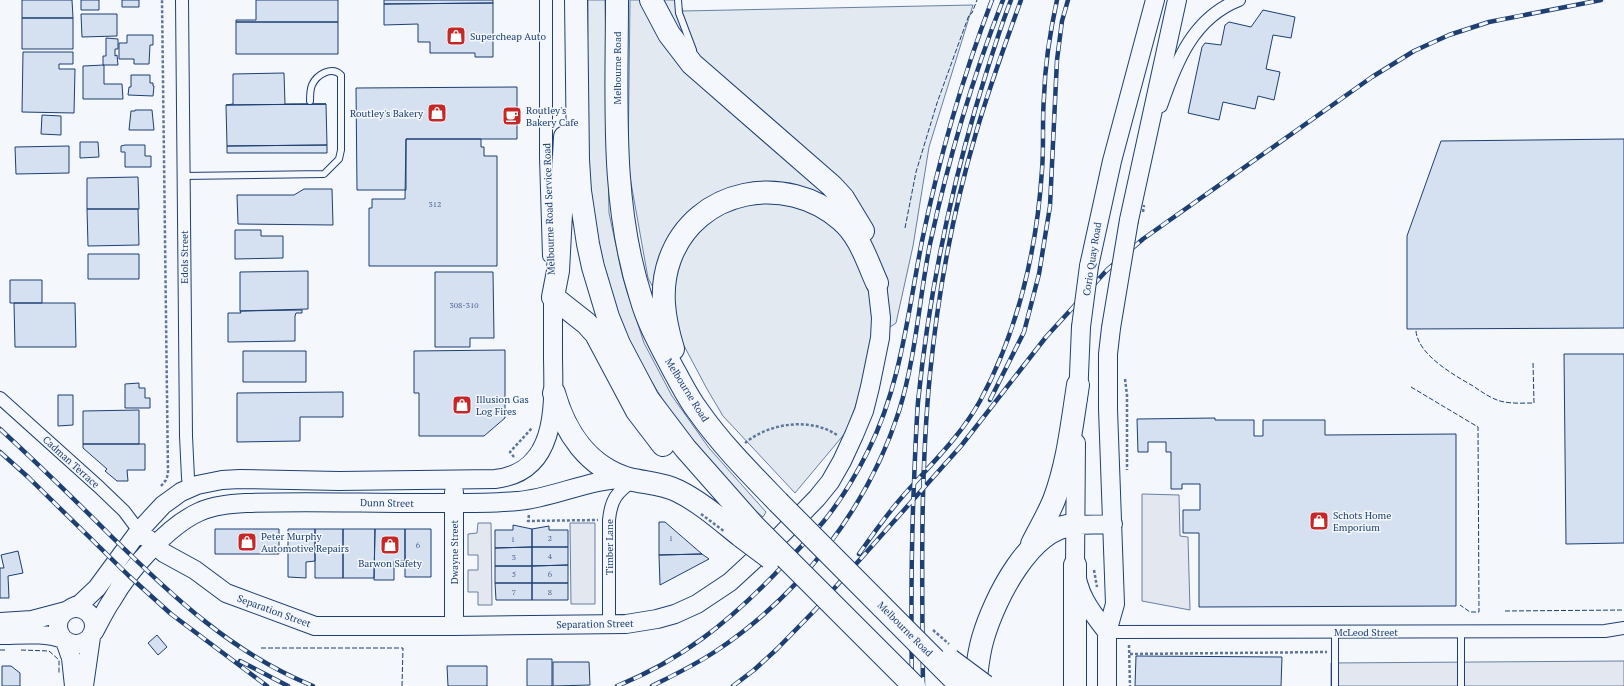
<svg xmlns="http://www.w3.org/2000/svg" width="1624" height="686" viewBox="0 0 1624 686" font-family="'PT Serif',serif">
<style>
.green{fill:#e3e9f0;stroke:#687fa3}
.parking{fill:#e3e8f0;stroke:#687fa3}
.building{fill:#d5e0f0;stroke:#1d3f73}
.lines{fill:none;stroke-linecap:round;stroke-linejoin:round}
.lane-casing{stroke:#1d3f73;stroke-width:8}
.street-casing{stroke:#1d3f73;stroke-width:14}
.secondary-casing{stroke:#1d3f73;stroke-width:20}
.highway-casing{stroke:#1d3f73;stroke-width:24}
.path{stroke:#5e769c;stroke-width:2.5;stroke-dasharray:3 2;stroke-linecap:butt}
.lane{stroke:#f4f7fb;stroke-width:6}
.street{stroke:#f4f7fb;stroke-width:12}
.secondary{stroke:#f4f7fb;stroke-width:18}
.highway{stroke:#f4f7fb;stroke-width:22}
.rail-casing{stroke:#1d3f73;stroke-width:4.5}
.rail{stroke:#f4f7fb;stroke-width:3;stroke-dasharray:9;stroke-linecap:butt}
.secondary-bridge-casing{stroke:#1d3f73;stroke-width:20;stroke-linecap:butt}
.highway-bridge-casing{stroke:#1d3f73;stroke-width:24;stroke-linecap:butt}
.path-bridge{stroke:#5e769c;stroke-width:2.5;stroke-dasharray:3 2;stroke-linecap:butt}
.secondary-bridge{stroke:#f4f7fb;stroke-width:18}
.highway-bridge{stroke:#f4f7fb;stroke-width:22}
.fence{stroke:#1d3f73;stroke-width:1;stroke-dasharray:5 2;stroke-linecap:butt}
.labels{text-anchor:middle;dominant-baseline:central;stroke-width:3;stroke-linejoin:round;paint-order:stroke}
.number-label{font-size:8px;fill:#4b6792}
.poi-label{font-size:10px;fill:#1d3f73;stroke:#f4f7fb;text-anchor:start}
.street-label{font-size:10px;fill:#1d3f73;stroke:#f4f7fb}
</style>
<rect width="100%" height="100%" fill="#f4f7fb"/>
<path class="green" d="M588 0H605L609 213 623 278 644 343 672 396 709 448 766 512 763 517C717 480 682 433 652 382 638 358 624 333 615 306 606 281 600 253 595 227 583 155 588 73 588 0Z
M630 0H679L683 11 973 5 929 147 913 246 896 323 874 338 862 388 846 432 795 493 723 416 707 389 648 278 628 166Z"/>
<path class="parking" d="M1142 494 1179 495 1180 536 1188 537 1190 610 1142 601Z
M478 523H491L492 605H478V592H468V570H478V555H468V534L477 533Z
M570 523H595V604H571Z
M1624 661V686H1331V663Z"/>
<path class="building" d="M22 0H72L73 18H22Z
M81 0H99V10H81Z
M122 0H139V7H122Z
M256 0H338V22H236V20H256Z
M384 0H493V3L384 4Z
M493 3V57H475V53H430V42H418V24L384 25V4Z
M1263 10 1295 17 1291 38 1273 35 1266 69 1280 72 1274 100 1258 96 1255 109 1223 102 1219 120 1188 113 1202 47 1205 43 1221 45 1225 25 1229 22 1251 27Z
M81 14H117V36L82 37Z
M22 18H73V49H22Z
M236 22H338V54H236Z
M127 35H153V45H150L149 64H134V59H119V43H127Z
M106 38 118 39V49H115V56L117 55 118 65H103V56H106Z
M23 52H73V64H59V69H75L74 113 22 112Z
M104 65V84H122L123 99H83V66Z
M284 73 285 104H326L226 105 233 104V74Z
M131 75H150V83H153V86H154L153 96 128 95 129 87H131Z
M517 87V139H406V190H357L356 88Z
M326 104 327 145 227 146 226 105Z
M135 110H152L154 130H129L131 111H135Z
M42 115 61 116V135L41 134Z
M406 139H481V147H484V156H497V266H369V208H372V199H405Z
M1624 139V328L1407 329V236L1441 141Z
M80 142H98L99 157 80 158Z
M125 145H145V156H151V167H125V152H121V146Z
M327 145V153H227V146Z
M69 146V173L16 174 15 147Z
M138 177 139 209H87V178Z
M304 189H332L333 225 238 224 237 195H294Z
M87 209H138L139 245 88 246Z
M235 230H261V236H283V258L235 259Z
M88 254H139V279H88Z
M308 271V309L240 311V272Z
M435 272H493L494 338H470V347H435Z
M10 280H42V303H10Z
M14 303H75L76 347H15Z
M302 310V313H296L295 316V341L228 342V313H241L240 311Z
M505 350V418L484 436H419V393H414V351Z
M243 351H306V382H243Z
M1564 354H1624V543L1566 544Z
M139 383V388H145V398H150V408H125V384Z
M343 392V417H300V441L237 442V393Z
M58 395H73V425L58 426Z
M139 410V444H83V411Z
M1215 418V420H1254V436H1263V420H1325V435L1456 434V606L1199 607V533H1183V510H1200V484H1182V489H1171V452H1166V442H1148V452H1138L1137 419Z
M83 444H145V470H127L128 481H117L105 471 107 469 83 448Z
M659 522H665L702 554 659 555Z
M513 525 532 529V547L495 548V530H513Z
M549 526V530H568V547H532V529Z
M215 529H279V554H215Z
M288 529H315V561L306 562V578L288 577Z
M315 529H343V578H315Z
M343 529H375L374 578H343Z
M375 529H405V561H394V580H374Z
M405 529H431V577H405Z
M532 547V566H495V548Z
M532 547H568V565L532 566Z
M18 551 23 573 8 576 9 598H0V568H4L1 555Z
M702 554 709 559 660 585 659 555Z
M568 565V583H532V566Z
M495 566H532V583H495Z
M495 583H532V600H496Z
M532 583H568V600H532Z
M157 635 167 647 158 655 148 643Z
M1136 656 1282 657 1281 686H1135Z
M527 659H552V686H527Z
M553 662H589L590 685 553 686Z
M2 666H11L20 673V686H2Z
M447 666H487V686H448Z"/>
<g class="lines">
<g class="lane-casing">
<path id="lane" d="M678 0 679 13 693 50
M183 176 324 174 339 159 341 150V75C332 66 317 74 312 85 310 90 310 95 310 101
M1461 632V686
M1335 686V632"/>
</g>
<g class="street-casing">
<path id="street" d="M182 0 186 436 188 478 190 487
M546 0V157L549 256
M1161 106C1176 62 1193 18 1239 0
M0 398 99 487 124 511 139 531
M609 624V520C611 499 617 492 634 480
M1107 632 1605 631 1624 628"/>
</g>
<g class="secondary-casing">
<path id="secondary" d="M1129 220 1177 0
M1089 266 1112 161 1155 0
M1078 398 1081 327
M1076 443 1075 565C1077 594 1090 610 1107 632
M1075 525 1113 524
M139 531 164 553 195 570 226 593 315 626H454L626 624 657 619 675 614 697 604 730 582 782 534 817 498 830 482 842 461 854 435 864 411 870 387 880 338 881 318 877 283
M58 626a18 18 0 1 1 36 0a18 18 0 1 1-36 0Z
M71 608 80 604 97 588 139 531 163 505 181 492 197 485 222 480 240 479 339 481 495 479C557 472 554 407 553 359 553 338 553 318 553 297
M0 622 32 620 66 611
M454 626V492
M94 632C100 621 105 610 112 600 129 570 168 526 199 512 214 505 232 504 247 503 303 501 359 503 415 503 449 503 484 504 518 501 555 498 590 478 628 479
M0 635C20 635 44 632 63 639
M65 641 71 658 74 686
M84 686 91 637
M1107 686V632L1115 604 1108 409V354L1111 328"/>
</g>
<g class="highway-casing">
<path id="highway" d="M576 0 578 160 580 191 588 244 593 267 608 317 619 344 648 399 685 448 753 525
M617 0C617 99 610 202 641 298 648 323 661 346 673 369 681 383 688 398 698 411 721 444 750 473 778 502
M651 0 669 34 692 64 832 186 843 198 863 231
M565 137 558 271 553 297 586 323 596 334 637 411 663 445
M673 349C664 319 659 289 670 259 696 188 786 172 841 220 860 236 867 261 877 283
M554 393C565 432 588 467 629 479 645 483 662 483 678 491 702 503 722 521 742 537
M1032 544C1039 530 1048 515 1054 500 1068 463 1072 423 1078 385
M975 686C977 670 978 654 983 638 994 600 1030 526 1075 525
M1075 686V565"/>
</g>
<path class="path" d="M1125 379 1127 395V470
M745 443C769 423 810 417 837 435
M514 457 510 452 532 428
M161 486 166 480 168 474 162 0
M529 515 528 521 598 520
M1094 570 1097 587
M1129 645 1130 686
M1130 654 1327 652"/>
<use href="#lane" class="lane"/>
<use href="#street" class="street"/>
<use href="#secondary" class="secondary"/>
<use href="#highway" class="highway"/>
<g class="rail-casing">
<path id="rail" d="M990 400 1024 332 1039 274 1050 206 1057 60 1062 21 1068 0
M0 429C38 464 76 501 113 538 175 598 232 653 313 686
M0 452 28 477 129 576 171 614 267 686
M859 554C873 534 887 514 903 496 930 465 960 437 980 401 1018 331 1037 249 1042 170 1044 146 1042 121 1044 97 1045 64 1050 32 1057 0
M240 661 288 686
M617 686C681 660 726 624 774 575 791 557 808 540 824 521 841 500 856 475 868 451 901 385 908 312 922 241 939 158 962 79 992 0
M652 686C674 675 695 665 716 651 800 595 868 508 899 411 916 357 919 299 930 244 948 161 972 79 1003 0
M733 686 754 670 777 649 815 610 961 446 1046 337 1066 315 1107 270 1143 239 1372 77 1414 51 1449 35 1489 22 1601 0
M912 686C911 618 911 550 914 483 915 456 916 429 918 402 928 303 947 206 975 110 986 73 997 36 1011 0
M923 686C922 582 920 477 930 374 938 293 953 211 976 133 989 88 1005 44 1021 0"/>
</g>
<use href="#rail" class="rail"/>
<g class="secondary-bridge-casing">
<path id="secondary-bridge" d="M1081 327 1089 266
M1111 328 1129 220"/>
</g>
<g class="highway-bridge-casing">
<path id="highway-bridge" d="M778 502 961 686
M753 525 914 686
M742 537 770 558
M950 660 985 686"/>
</g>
<path class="path-bridge" d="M1143 212 1144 205
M701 514 725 532
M933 630 949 644"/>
<use href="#secondary-bridge" class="secondary-bridge"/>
<use href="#highway-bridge" class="highway-bridge"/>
<path class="fence" d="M905 228 916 172 937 103 969 15 972 13 977 0
M1416 331C1418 355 1454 375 1473 386 1482 392 1490 398 1500 401 1511 404 1523 403 1534 403L1533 362
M1411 387 1478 427 1479 612H1470L1460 605
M1505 611 1624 610
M261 648H403L402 686
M0 650H6
M21 650 49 651 59 660V673"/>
</g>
<defs>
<g id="shop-square" transform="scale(1)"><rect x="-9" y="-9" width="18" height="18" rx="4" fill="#c62828" stroke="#f4f7fb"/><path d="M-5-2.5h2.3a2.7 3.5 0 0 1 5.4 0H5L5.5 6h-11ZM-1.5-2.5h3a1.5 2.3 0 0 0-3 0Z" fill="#fff"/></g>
<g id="cafe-square" transform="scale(1)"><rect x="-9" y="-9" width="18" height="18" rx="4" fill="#c62828" stroke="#f4f7fb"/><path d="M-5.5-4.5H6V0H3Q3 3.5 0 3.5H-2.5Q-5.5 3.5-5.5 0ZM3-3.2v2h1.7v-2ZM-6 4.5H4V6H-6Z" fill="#fff"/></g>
</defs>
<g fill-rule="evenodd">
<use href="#shop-square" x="456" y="36"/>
<use href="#shop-square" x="437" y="113"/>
<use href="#cafe-square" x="512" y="116"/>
<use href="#shop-square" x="462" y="405"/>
<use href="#shop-square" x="1319" y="521"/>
<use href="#shop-square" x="247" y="542"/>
<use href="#shop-square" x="390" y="545"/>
</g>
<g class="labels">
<g class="number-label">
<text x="435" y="204">312</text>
<text x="464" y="305">308-310</text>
<text x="550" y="538">2</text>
<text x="671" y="538">1</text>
<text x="513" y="539">1</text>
<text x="418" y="545">6</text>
<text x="550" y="556">4</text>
<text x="514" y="557">3</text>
<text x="514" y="574">5</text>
<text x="550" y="574">6</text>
<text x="514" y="592">7</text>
<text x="550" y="592">8</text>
</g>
<g class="poi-label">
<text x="470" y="36">Supercheap Auto</text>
<text x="526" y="110">Routley's<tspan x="526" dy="12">Bakery Cafe</tspan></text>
<text x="423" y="113" text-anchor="end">Routley's Bakery</text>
<text x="476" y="399">Illusion Gas<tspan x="476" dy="12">Log Fires</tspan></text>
<text x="1333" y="515">Schots Home<tspan x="1333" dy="12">Emporium</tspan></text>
<text x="261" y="536">Peter Murphy<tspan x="261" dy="12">Automotive Repairs</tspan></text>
<text x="390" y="563" text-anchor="middle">Barwon Safety</text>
</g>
<g class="street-label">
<text transform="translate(617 68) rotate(-90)">Melbourne Road</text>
<text transform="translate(549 209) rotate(-92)">Melbourne Road Service Road</text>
<text transform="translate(184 257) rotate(-90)">Edols Street</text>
<text transform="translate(1092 259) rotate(-81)">Corio Quay Road</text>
<text transform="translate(687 390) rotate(58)">Melbourne Road</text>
<text transform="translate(71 462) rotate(42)">Cadman Terrace</text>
<text transform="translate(387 503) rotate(1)">Dunn Street</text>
<text transform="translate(609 547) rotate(-90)">Timber Lane</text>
<text transform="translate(454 552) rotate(-90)">Dwayne Street</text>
<text transform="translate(274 611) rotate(20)">Separation Street</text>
<text transform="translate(595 624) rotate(-1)">Separation Street</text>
<text transform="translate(905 629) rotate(45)">Melbourne Road</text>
<text x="1366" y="632">McLeod Street</text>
</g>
</g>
</svg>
